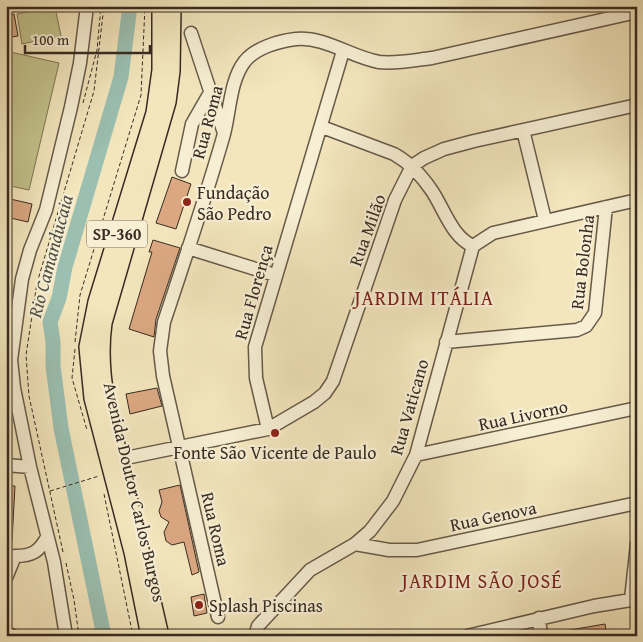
<svg xmlns="http://www.w3.org/2000/svg" width="643" height="642" viewBox="0 0 643 642" font-family="'Gentium Book Plus',serif">
<style>
.green{fill:#c3c28c;stroke:#7d7658}
.lines{fill:none;stroke-linecap:round;stroke-linejoin:round}
.river{stroke:#9bc0b2;stroke-width:15}
.building{fill:#dba882;stroke:#372b23}
.minor-casing{stroke:#665a4a;stroke-width:15}
.major-casing{stroke:#372b23;stroke-width:18}
.path{stroke:#372b23;stroke-width:1;stroke-dasharray:4 2.5;stroke-linecap:butt}
.minor{stroke:#f7efd4;stroke-width:12}
.major{stroke:#f3e6bd;stroke-width:15}
.poi-dot{fill:#8f2418;stroke:#f7efd4;stroke-width:2}
.labels{text-anchor:middle;dominant-baseline:central;stroke-width:4.5;stroke-linejoin:round;paint-order:stroke}
.shield{fill:#f7efd4;stroke:#716658;stroke-width:1}
.shield-label{font-size:16px;font-weight:bold;fill:#372b23}
.street-label{font-size:18px;fill:#372b23;stroke:#f7efd4}
.poi-label{font-size:18px;fill:#372b23;stroke:#f7efd4;text-anchor:start}
.water-label{font-size:19px;font-style:italic;fill:#505047;stroke:#f7efd4}
.quarter-label{font-size:20px;letter-spacing:1px;fill:#7a1f14;stroke:#f7efd4}
</style>
<rect width="100%" height="100%" fill="#f3e6bd"/>
<filter id="stains"><feTurbulence type="fractalNoise" baseFrequency=".004" numOctaves="4"/><feColorMatrix values="0 0 0 0 .2 0 0 0 0 .09 0 0 0 0 .02 0 0 0 .5 -.17"/></filter>
<radialGradient id="worn" r=".72"><stop offset=".6" stop-color="#630" stop-opacity="0"/><stop offset="1" stop-color="#630" stop-opacity=".3"/></radialGradient>
<path class="green" d="M55 7 61 36 22 44 17 14Z
M6 51 59 63 29 190 6 185Z"/>
<g class="lines">
<path class="river" d="M104 636 61 428 53 366V342L50 322 59 298 65 267 121 77 130 6"/>
</g>
<path class="building" d="M14 14 18 36 6 38V16Z
M172 177 191 184 176 229 156 223Z
M6 198 32 204 28 222 6 217Z
M153 240 180 248 156 319 154 337 129 329 152 252H149Z
M157 388 162 406 130 414 126 394Z
M180 485 199 572 192 575 184 542 172 545 166 541 164 532 169 522 161 517 159 511 162 502 159 490Z
M6 486H15L12 541H6Z
M204 594 207 613 194 616 191 597Z
M605 624 607 636H558V632Z"/>
<g class="lines">
<g class="minor-casing">
<path id="minor" d="M191 33 224 133
M322 127 394 154C410 163 422 176 432 191 444 209 452 237 473 246
M523 130 545 220
M182 171 192 124 211 91
M473 246 493 233 637 200
M188 248 275 275
M446 342 577 330 586 326 595 313 606 207
M268 429 256 378 255 347 343 51
M416 455 637 408
M111 461 268 429 314 402 325 393 333 381 395 200 412 166 424 158 444 149 474 141 637 105
M6 465 30 467
M355 544 389 550H417L637 503
M6 578 15 556C32 556 39 552 47 537
M631 599 637 544
M218 617 163 376 160 351 164 322C185 259 206 197 224 134 230 111 230 80 245 61 256 48 278 41 296 39 324 36 351 57 379 62 397 64 415 60 432 58L637 12
M539 618 541 636
M6 633 13 636
M66 636 54 562 30 467 14 388 11 360 22 279 30 250 46 210 71 107 80 63 87 6
M255 636 258 626 310 570 355 544 370 531 393 501 416 455 473 246
M467 636 594 606 637 599"/>
</g>
<g class="major-casing">
<path id="major" d="M149 636 132 552 92 398 87 347 96 302 154 113 160 70V6
M161 636 107 402C102 375 100 351 104 323L168 102 172 71 173 6"/>
</g>
<path class="path" d="M83 103 97 50 101 6
M75 342 80 295 141 95 145 6
M75 349 72 378 87 430
M50 491 99 476
M104 494 133 636
M63 552 29 396 26 355 37 283 94 91 104 6
M66 563 74 600 79 636"/>
<use href="#minor" class="minor"/>
<use href="#major" class="major"/>
</g>
<g class="poi-dot">
<circle cx="187" cy="202" r="5"/>
<circle cx="275" cy="433" r="5"/>
<circle cx="199" cy="605" r="5"/>
</g>
<g class="labels">
<rect class="shield" x="87" y="220.5" width="60" height="27" rx="4"/>
<g class="shield-label">
<text x="117" y="234">SP-360</text>
</g>
<g class="street-label">
<text transform="translate(207 122) rotate(-75)">Rua Roma</text>
<text transform="translate(367 230) rotate(-70)">Rua Milão</text>
<text transform="translate(582 262) rotate(-83)">Rua Bolonha</text>
<text transform="translate(253 292) rotate(-74)">Rua Florença</text>
<text transform="translate(409 407) rotate(-74)">Rua Vaticano</text>
<text transform="translate(523 415) rotate(-12)">Rua Livorno</text>
<text transform="translate(135 492) rotate(77)">Avenida Doutor Carlos Burgos</text>
<text transform="translate(493 516) rotate(-12)">Rua Genova</text>
<text transform="translate(216 529) rotate(77)">Rua Roma</text>
</g>
<g class="poi-label">
<text x="197" y="192">Fundação<tspan x="197" dy="21">São Pedro</tspan></text>
<text x="275" y="452" text-anchor="middle">Fonte São Vicente de Paulo</text>
<text x="209" y="605">Splash Piscinas</text>
</g>
<g class="water-label">
<text transform="translate(50 256) rotate(-75)">Rio Camanducaia</text>
</g>
<g class="quarter-label">
<text x="424" y="297">JARDIM ITÁLIA</text>
<text x="482" y="580">JARDIM SÃO JOSÉ</text>
</g>
</g>
<rect width="643" height="642" fill="none" stroke="#f3e6bd" stroke-width="25"/>
<rect x="8" y="8" width="628" height="627" fill="none" stroke="#372b23" stroke-width="2.5"/>
<rect x="12" y="12" width="618" height="617" fill="none" stroke="#372b23"/>
<path d="M25 45v8h125v-8" fill="none" stroke="#372b23" stroke-width="2.5"/>
<text x="32" y="45" font-size="15" fill="#372b23" stroke="#f7efd4" stroke-width="4" paint-order="stroke">100 m</text>
<rect width="100%" height="100%" filter="url(#stains)"/>
<rect width="100%" height="100%" fill="url(#worn)"/>
</svg>
